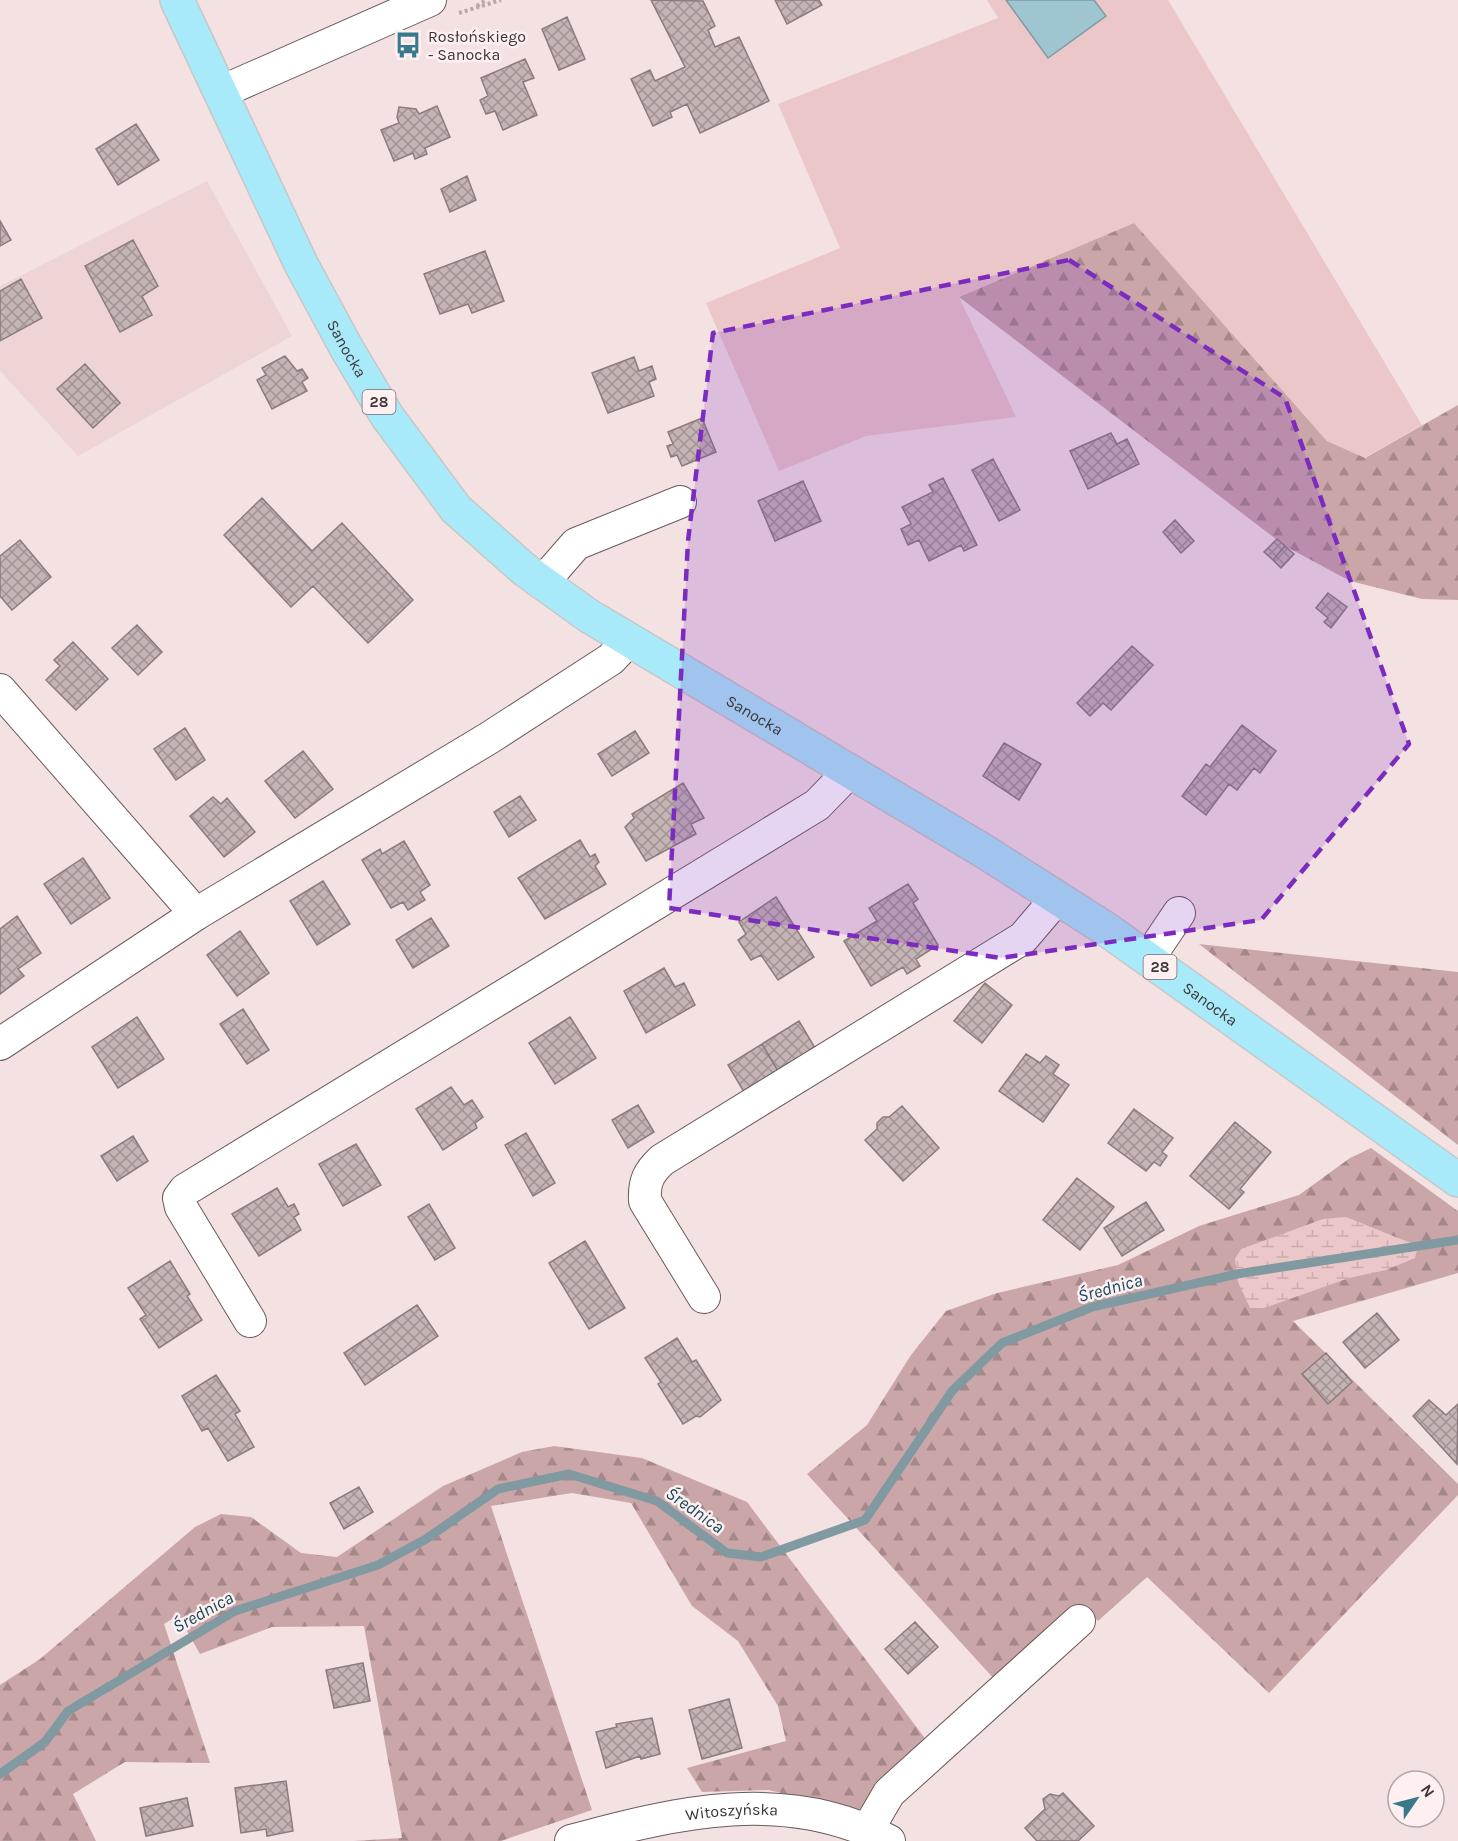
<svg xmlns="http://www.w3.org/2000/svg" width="1458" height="1841" viewBox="0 0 1458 1841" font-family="Karla,sans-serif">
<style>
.built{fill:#eed4d5}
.green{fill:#ecc7c9}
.forest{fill:url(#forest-firs)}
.wetland{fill:url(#wetland-marsh)}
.water{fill:#9ec5d0;stroke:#819aa2;stroke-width:1.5}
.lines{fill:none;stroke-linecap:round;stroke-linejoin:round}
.stream{stroke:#819aa2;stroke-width:9}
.building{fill:url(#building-cross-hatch);stroke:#8b7b7c;stroke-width:1.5}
.minor-casing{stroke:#6a5b5b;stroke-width:34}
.major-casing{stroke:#c8c7c7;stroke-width:36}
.path{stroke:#b6a8a9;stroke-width:4;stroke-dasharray:3 3;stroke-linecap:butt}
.minor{stroke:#fff;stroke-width:32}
.major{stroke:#a9eafa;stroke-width:33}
.marked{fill:#7b2cbf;fill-opacity:0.2;stroke:#7b2cbf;stroke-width:4.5;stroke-dasharray:12 8;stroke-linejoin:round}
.labels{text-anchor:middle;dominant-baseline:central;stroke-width:5;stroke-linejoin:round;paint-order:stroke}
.shield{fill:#fef0f1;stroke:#766e6e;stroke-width:1.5}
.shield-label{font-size:15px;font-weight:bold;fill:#3c3636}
.poi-label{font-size:16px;fill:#3c3636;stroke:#fef0f1;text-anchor:start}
.street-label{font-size:16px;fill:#3c3636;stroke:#fef0f1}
.water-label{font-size:18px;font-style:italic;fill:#144b58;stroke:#fef0f1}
</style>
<defs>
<pattern id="forest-firs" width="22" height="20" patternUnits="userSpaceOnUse" patternTransform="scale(1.5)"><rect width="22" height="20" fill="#cba6a8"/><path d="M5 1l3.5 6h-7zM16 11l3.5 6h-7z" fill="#a6888a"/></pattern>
<pattern id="wetland-marsh" width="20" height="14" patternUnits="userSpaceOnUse" patternTransform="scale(1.5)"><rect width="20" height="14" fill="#ecc7c9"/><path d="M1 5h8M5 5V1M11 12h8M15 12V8" fill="none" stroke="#cbacad"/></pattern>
<pattern id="building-cross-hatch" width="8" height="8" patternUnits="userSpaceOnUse" patternTransform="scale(1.5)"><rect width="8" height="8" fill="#c5b4b4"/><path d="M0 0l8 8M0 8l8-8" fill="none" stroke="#a19393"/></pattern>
</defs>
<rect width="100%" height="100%" fill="#f4e2e3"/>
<path class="built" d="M207 181 292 336 78 456 0 371V286Z"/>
<path class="green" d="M987 0H1168L1422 425 1364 458 1327 441 1134 223 959 297 1016 417 866 436 779 471 706 303 840 248 778 104 998 18Z"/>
<path class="forest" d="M1134 223 1327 441 1365 458 1458 405V600L1422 599 1350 581 1285 546 959 297Z
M1199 944 1458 972V1145Z
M1371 1148 1458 1211V1273L1293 1321 1458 1484V1495L1269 1693 1147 1577 1098 1621 1082 1605 996 1681 807 1474 867 1425 911 1355 946 1311 997 1293 1118 1265 1199 1226 1299 1195 1350 1158Z
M554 1446 642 1458 747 1502 927 1741 859 1810 768 1790 702 1792 687 1768 786 1741 778 1706 738 1641 692 1606 631 1503 572 1493 491 1506 592 1810 501 1841H353L402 1838 364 1626 272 1627 200 1654 178 1615 164 1624 210 1763 125 1762 73 1794 96 1841H0V1685L40 1659 195 1527 221 1514 251 1517 301 1553 337 1557 443 1486 522 1452Z"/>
<path class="wetland" d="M1346 1217 1418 1246 1415 1258 1386 1270 1349 1278 1264 1308H1250L1238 1282 1235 1259 1241 1249 1323 1219Z"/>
<path class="water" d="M1006 0H1094L1106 16 1048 58Z"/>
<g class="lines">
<path class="stream" d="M0 1774 45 1742 68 1711 235 1611 378 1565 426 1539 498 1489 569 1474 657 1501 727 1553 761 1557 865 1520 952 1391 1002 1343 1092 1307 1237 1274 1458 1240"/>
</g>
<path class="building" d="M651 0 703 1 715 26 708 30 715 47 739 37 769 101 700 133 687 104 670 112 672 117 653 126 631 79 650 70 655 81 685 67Z
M775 0H819L822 5 787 24Z
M567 17 585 59 559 70 542 29Z
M525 59 534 78 523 82 537 115 503 130 495 111 486 114 480 100 488 96 481 78Z
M437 106 450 137 425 148 427 154 415 159 413 153 394 161 381 130 399 123 397 117 399 107 416 109 419 114Z
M136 124 159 160 118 185 96 149Z
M467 176 476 200 450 212 441 189Z
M0 221 11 240 0 246Z
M133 240 158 286 142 296 152 315 120 332 85 266Z
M485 251 504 301 472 313 468 304 440 314 424 274Z
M21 279 42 318 0 341V291Z
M285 356 297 371 302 369 308 378 302 382 307 391 272 409 257 380 266 375 262 368Z
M634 357 639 371 652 366 656 379 649 382 654 396 608 413 592 373Z
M85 364 120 403 93 428 57 389Z
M702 418 716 452 682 466 677 455 671 457 667 446 673 444 668 432Z
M1111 433 1117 444 1127 439 1139 464 1088 489 1070 451Z
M993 459 1020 510 999 521 972 470Z
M943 478 977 545 964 551 961 545 929 561 919 540 908 545 901 529 911 524 902 507 933 492 929 485Z
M803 481 821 521 775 541 758 501Z
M262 498 312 551 342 523 413 600 368 643 313 586 291 607 224 535Z
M1175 520 1194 541 1181 553 1163 532Z
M1277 539 1285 546 1273 560 1264 552Z
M20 540 51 577 12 610 0 596V556Z
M1285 546 1294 554 1281 568 1273 560Z
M1328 593 1347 607 1331 628 1324 622 1328 618 1316 608Z
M137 625 162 652 138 675 112 648Z
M73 642 108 679 76 710 46 680 60 666 54 660Z
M1132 646 1153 665 1111 710 1103 703 1090 716 1077 703Z
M1242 725 1276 751 1260 773 1254 768 1237 790 1229 784 1206 815 1182 796 1206 764 1210 767Z
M185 728 205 760 176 780 154 749Z
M635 731 649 753 612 776 598 754Z
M1004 743 1041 764 1019 800 983 776Z
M303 751 333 789 295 818 265 781Z
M683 783 704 818 691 824 696 834 646 861 625 827 634 818 632 814Z
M520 796 536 820 509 837 494 812Z
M213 797 221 804 227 798 255 832 224 857 190 816Z
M580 840 590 857 595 854 599 862 595 866 606 884 545 919 518 878Z
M404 841 430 885 420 892 425 900 408 910 403 902 391 908 362 860 380 849 382 854Z
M83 858 110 898 71 924 44 884Z
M323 881 350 924 317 945 290 901Z
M908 884 918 899 913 903 938 945 916 959 920 966 907 974 903 967 871 986 844 941 877 921 869 908Z
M776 897 814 957 778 980 761 955 751 960 738 940 746 934 739 922Z
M17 916 41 953 18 969 24 976 0 994V929Z
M431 918 449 946 413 968 396 940Z
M240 931 269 973 237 996 207 955Z
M664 968 675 987 684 983 695 1005 646 1033 624 991Z
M985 983 1012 1005 982 1043 954 1021Z
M243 1009 269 1050 247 1064 220 1024Z
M137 1017 164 1059 118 1088 92 1047Z
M570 1017 596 1058 555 1084 529 1043Z
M799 1021 815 1048 778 1071 762 1044Z
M762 1044 778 1071 744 1092 728 1065Z
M1026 1054 1040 1063 1046 1056 1059 1065 1053 1074 1069 1085 1043 1122 999 1091Z
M451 1087 464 1105 472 1100 483 1117 475 1123 477 1128 443 1150 416 1109Z
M638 1105 654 1132 628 1148 612 1120Z
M902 1106 939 1148 903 1181 865 1140 877 1129V1123L883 1117H889Z
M1134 1109 1173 1138 1162 1152 1167 1156 1160 1166 1154 1162 1146 1171 1108 1143Z
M1235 1122 1271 1152 1240 1189 1244 1192 1229 1209 1190 1176Z
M526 1133 555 1183 533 1196 505 1145Z
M133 1136 148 1161 117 1181 101 1156Z
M356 1144 381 1185 343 1206 319 1164Z
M1077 1178 1114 1207 1080 1250 1043 1220Z
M277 1188 288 1207 294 1204 299 1214 294 1217 301 1230 259 1256 232 1214Z
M1146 1202 1164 1230 1122 1256 1104 1228Z
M429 1204 455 1248 435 1260 408 1217Z
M585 1241 625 1308 589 1329 549 1263Z
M170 1261 190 1294 187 1296 202 1320 159 1348 140 1319 146 1315 128 1288Z
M417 1305 438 1336 365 1385 344 1353Z
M1377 1313 1399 1340 1365 1368 1343 1342Z
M677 1338 692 1362 696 1360 721 1400 700 1417 696 1416 683 1424 658 1384 661 1382 645 1358Z
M1326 1353 1352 1382 1328 1404 1302 1374Z
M216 1375 240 1411 235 1414 254 1447 228 1461 208 1428 202 1431 182 1396Z
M1429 1400 1446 1415 1458 1404 1457 1464 1413 1416Z
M359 1487 373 1512 344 1529 330 1503Z
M915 1622 938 1647 908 1674 885 1649Z
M363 1663 370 1701 334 1708 326 1670Z
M729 1699 742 1748 702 1759 689 1710Z
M652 1718 660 1754 641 1759 640 1756 606 1768 596 1732 617 1727 616 1724Z
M286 1781 293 1831 267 1836 266 1829 241 1833 235 1788Z
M1063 1793 1094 1826 1078 1841H1037L1025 1828 1045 1809 1043 1799 1050 1794 1059 1796Z
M187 1798 193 1826 146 1836 140 1808Z"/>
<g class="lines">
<g class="minor-casing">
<g id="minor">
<path d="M221 92 430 0"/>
<path d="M542 583 576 544 680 502"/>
<path d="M0 690 196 914"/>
<path d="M1148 959 1179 913"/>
<path d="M0 1044 196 914 489 738 611 659 629 640"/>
<path d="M704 1297 645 1201C644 1182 648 1173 662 1160L1023 938 1057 898"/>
<path d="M250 1321 181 1207 179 1198 185 1190 817 805 850 771"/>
<path d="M868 1829 889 1793 1079 1621"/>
<path id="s1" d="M571 1841C676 1812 788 1786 889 1841"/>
</g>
</g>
<g class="major-casing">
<g id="major">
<path id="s2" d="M177 0 301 264 347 349 387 416 456 509 525 570 589 616 982 850 1106 929 1458 1180"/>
</g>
</g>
<path class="path" d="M477 6 486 0
M459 13 501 0"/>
<use href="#minor" class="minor"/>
<use href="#major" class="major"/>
</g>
<path class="marked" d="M1069 260 1285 398 1409 744 1261 920 1001 958 669 908 688 541 713 333Z"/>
<defs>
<g id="bus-bare" transform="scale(2.07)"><path d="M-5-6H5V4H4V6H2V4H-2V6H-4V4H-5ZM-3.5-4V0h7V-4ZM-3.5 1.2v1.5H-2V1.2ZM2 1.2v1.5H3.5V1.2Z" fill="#37798a" stroke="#fef0f1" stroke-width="2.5" paint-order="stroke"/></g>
</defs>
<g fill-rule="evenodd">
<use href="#bus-bare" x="408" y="45"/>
</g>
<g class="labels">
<g class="shield">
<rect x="362.5" y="390" width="33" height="24" rx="4.5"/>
<rect x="1143.5" y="955" width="33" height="24" rx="4.5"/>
</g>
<g class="shield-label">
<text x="379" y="402">28</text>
<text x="1160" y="967">28</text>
</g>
<g class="poi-label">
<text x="428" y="36">Rosłońskiego<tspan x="428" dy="18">- Sanocka</tspan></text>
</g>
<g class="street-label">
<text stroke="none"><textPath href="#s2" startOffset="388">Sanocka</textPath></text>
<text stroke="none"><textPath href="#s2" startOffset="946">Sanocka</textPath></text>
<text stroke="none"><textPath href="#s2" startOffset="1486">Sanocka</textPath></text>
<text stroke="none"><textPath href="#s1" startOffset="164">Witoszyńska</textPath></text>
</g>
<g class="water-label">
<text transform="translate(1110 1288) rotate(-15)">Średnica</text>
<text transform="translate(695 1510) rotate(35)">Średnica</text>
<text transform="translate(203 1612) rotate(-29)">Średnica</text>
</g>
</g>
<g transform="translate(1416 1799) rotate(55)"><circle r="28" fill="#fef0f1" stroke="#b0a6a6" stroke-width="1.5"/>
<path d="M0-4.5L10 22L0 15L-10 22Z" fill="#37798a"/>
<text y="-9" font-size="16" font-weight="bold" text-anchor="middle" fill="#3c3636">N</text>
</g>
</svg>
